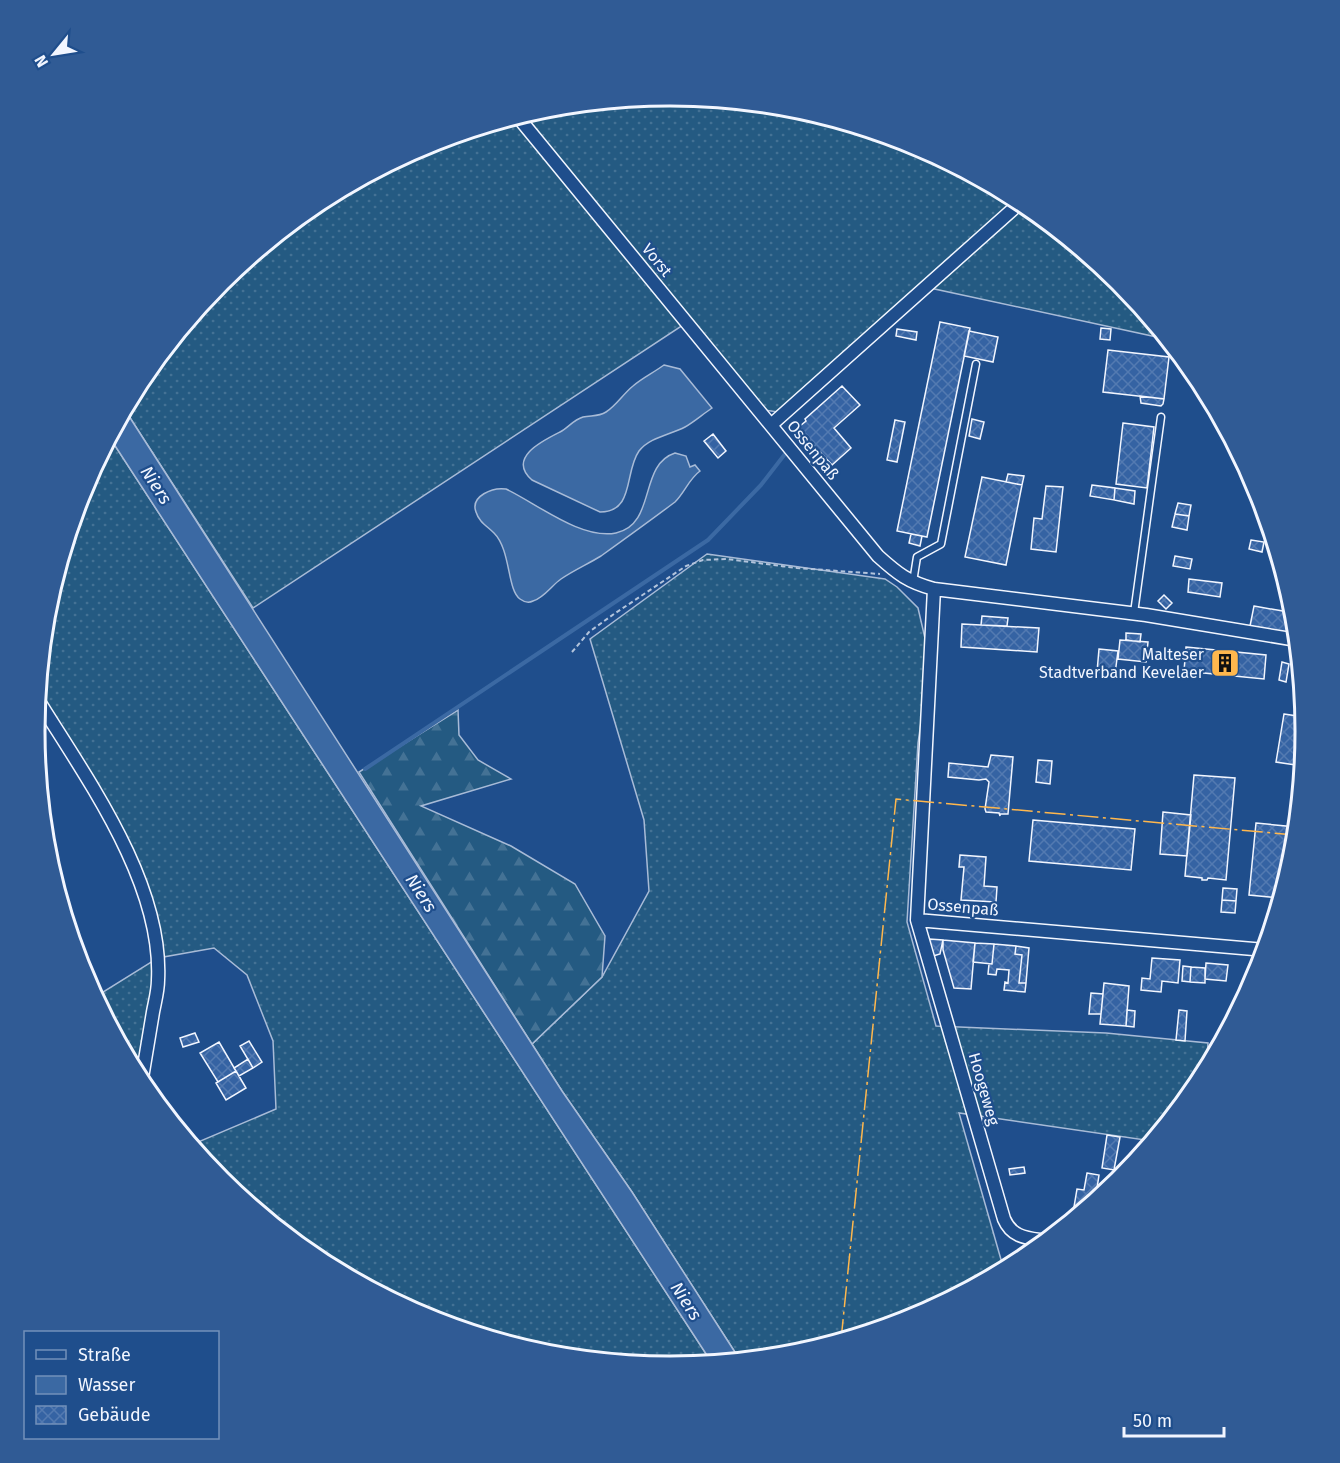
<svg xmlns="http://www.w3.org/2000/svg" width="1340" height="1463" viewBox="0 0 1340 1463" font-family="'Fira Sans',sans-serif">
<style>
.grass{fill:url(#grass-dots);stroke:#a8bbd7;stroke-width:1.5}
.forest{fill:url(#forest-firs);stroke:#a8bbd7;stroke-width:1.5}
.water{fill:#3b69a3;stroke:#a8bbd7;stroke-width:1.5}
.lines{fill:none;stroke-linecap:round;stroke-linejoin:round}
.stream{stroke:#3b69a3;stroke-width:4}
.building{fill:url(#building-cross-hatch);stroke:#f2f6ff;stroke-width:1.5}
.lane-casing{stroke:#f2f6ff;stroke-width:9}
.street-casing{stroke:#f2f6ff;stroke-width:15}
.path{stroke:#b3c4dc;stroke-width:2;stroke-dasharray:4.5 3;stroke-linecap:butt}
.lane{stroke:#1f4e8c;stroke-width:6}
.street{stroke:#1f4e8c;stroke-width:12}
.power{stroke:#ffb74d;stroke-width:1.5;stroke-dasharray:21 4.5 3 4.5;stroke-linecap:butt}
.labels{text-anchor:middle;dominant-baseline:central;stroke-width:4.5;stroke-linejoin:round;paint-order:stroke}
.street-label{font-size:16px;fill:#f2f6ff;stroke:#1f4e8c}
.poi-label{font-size:16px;fill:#f2f6ff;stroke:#1f4e8c;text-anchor:end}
.water-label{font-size:18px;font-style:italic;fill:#f2f6ff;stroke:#1f4e8c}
.rim{fill:none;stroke:#f2f6ff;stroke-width:3}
</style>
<defs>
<pattern id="grass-dots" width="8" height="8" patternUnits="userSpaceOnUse" patternTransform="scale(1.5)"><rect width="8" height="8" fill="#245a82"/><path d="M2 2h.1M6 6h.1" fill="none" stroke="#447295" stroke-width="1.8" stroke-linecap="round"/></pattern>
<pattern id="forest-firs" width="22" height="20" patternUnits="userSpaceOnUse" patternTransform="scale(1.5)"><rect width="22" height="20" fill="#245a82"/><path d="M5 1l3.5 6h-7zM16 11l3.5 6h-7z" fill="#447295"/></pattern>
<pattern id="building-cross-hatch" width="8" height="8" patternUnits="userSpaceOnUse" patternTransform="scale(1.5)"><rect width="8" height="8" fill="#3563a3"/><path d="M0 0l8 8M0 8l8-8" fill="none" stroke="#537ab1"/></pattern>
</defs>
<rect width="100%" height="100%" fill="#1f4e8c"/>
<path class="grass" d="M670 96 794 108 914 145 1018 200 778 412 764 410 689 321 253 608 125 410 142 378 221 282 317 203 427 144 546 108Z
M1024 204 1120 282 1166 339 930 288Z
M110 438 712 1363 670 1367 546 1355 426 1318 317 1260 220 1181 191 1145 276 1109 273 1041 247 975 214 948 158 958 141 1084 95 997 158 958 148 904 110 818 38 700 47 607 83 488Z
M707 554 885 579 897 587 918 608 930 660 918 743 907 922 936 1026 1106 1033 1208 1043 1206 1070 1198 1085 1152 1141 959 1113 1004 1270 913 1319 794 1355 740 1360 632 1192 562 1091 532 1044 602 977 649 891 644 820 590 639Z"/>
<path class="forest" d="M458 710 459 735 478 760 511 779 421 806 511 846 575 884 605 936 602 977 532 1044 359 772Z"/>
<path class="water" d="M664 365 680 369 712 408C703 414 694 422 685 427 670 435 650 437 639 451 624 472 635 512 600 512L532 480C507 458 542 441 560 432 568 428 573 420 583 417 591 415 598 417 606 412 616 406 623 394 633 386 642 378 653 373 664 365Z
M125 410 562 1091 632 1192 740 1360 712 1363 110 438Z
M675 453 686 456 690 467 695 465 700 471C689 479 685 492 675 502 651 520 626 538 601 556 588 564 574 570 561 579 552 585 544 598 533 601 529 603 524 602 520 599 507 590 511 550 494 533 487 526 479 522 476 512 470 496 493 487 506 489 536 503 581 540 616 533 657 524 638 465 675 453Z"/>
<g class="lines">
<path class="stream" d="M365 769 708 540 761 485 785 454"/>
</g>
<path class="building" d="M940 322 970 328 927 537 897 531Z
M1101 328 1111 329 1110 340 1100 339Z
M897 329 917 332 916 340 896 336Z
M969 331 998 337 993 362 964 356Z
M1108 350 1169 357 1164 399 1103 392Z
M842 386 860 405 834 428 851 448 832 465 808 439 805 442 795 430 806 421 805 419Z
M1140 396 1164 399 1163 404 1161 406 1141 403Z
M972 419 984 422 980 439 969 436Z
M895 420 905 422 897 462 887 460Z
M1123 423 1154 427 1147 488 1116 484Z
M713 434 726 451 718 458 704 441Z
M1008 474 1024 476 1022 485 1006 482Z
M982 477 1022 485 1006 565 965 557Z
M1092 485 1115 488 1114 500 1090 496Z
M1046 486 1063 487 1056 552 1031 549 1034 518 1042 519Z
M1115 488 1135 491 1134 504 1114 500Z
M1178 503 1191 505 1189 516 1175 514Z
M1175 514 1189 516 1187 530 1172 527Z
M911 534 922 536 920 546 909 543Z
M1251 540 1264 542 1262 552 1249 549Z
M1175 556 1192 559 1190 569 1173 566Z
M1189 579 1222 583 1220 597 1188 592Z
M1164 595 1172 603 1166 609 1158 601Z
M1254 606 1294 613 1296 634 1250 626Z
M982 616 1008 618 1007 626 981 625Z
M962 624 1039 628 1037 652 961 647Z
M1126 633 1141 634 1140 642 1126 640Z
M1120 640 1148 642 1146 662 1118 659Z
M1186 647 1266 655 1264 679 1184 671Z
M1099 649 1118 651 1115 674 1097 672Z
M1282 662 1289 664 1286 682 1279 680Z
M1284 714 1304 717 1305 732 1302 766 1276 762Z
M991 755 1013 757 1008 814H1000V816L999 813 986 812 985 809 989 782 986 779 979 780 948 777 949 763 988 767Z
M1038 760 1052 761 1050 784 1036 782Z
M1194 775 1235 778 1226 880 1208 878 1207 880H1202V878L1185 876Z
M1163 812 1191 815 1187 856 1160 854Z
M1033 820 1135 829 1131 870 1029 861Z
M1256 823 1296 827 1293 856 1280 898 1249 895Z
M960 855 986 857 984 886 997 887 996 902 961 900 964 867H959Z
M1223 888 1237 889 1236 901 1222 900Z
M1222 900 1236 901 1235 913 1221 912Z
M929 939 943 940 940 954 933 956Z
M943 940 975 943 971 989 954 988 943 950Z
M975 943 994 944 992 964 973 962Z
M994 944 1016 946 1015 954 1022 955 1019 983H1026L1025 992 1004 990 1005 982 1008 983 1009 970 997 969 996 975 988 974 989 964H992Z
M1016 946 1029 948 1026 983H1019L1022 955 1015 954Z
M1152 958 1180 960 1178 983 1162 981 1161 992 1141 990 1142 978 1150 979Z
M1206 963 1228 965 1226 981 1205 979Z
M1183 966 1191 967 1190 982 1182 981Z
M1191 967 1205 968V983L1190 982Z
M1104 983 1129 986 1126 1026 1100 1024Z
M1091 993 1103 994 1101 1014H1089Z
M1127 1010 1135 1011 1134 1027 1126 1026Z
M1179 1010 1187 1011 1185 1041 1176 1040Z
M195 1033 199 1042 183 1047 180 1038Z
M249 1041 262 1062 253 1068 240 1046Z
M219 1042 236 1071 218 1082 200 1053Z
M248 1059 253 1068 239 1076 234 1068Z
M236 1071 246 1088 226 1100 216 1083Z
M1107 1135 1120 1137 1114 1170 1102 1168Z
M1024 1167 1025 1173 1010 1175 1009 1169Z
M1087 1173 1099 1175 1095 1201 1079 1214 1073 1213 1077 1189 1084 1190Z"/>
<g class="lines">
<g class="lane-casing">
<path id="lane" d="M913 582 917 557 941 544 976 364
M1134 613 1161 417"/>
</g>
<g class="street-casing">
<path id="street" d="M518 117 878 556C898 574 908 582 934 589L1146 615 1297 640
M771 425 1021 202
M934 589 917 920 1265 950
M38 700C87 779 163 883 158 980 158 991 155 1001 153 1012 149 1036 145 1060 141 1084
M917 920 1004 1219C1012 1238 1028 1238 1046 1241"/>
</g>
<path class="path" d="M572 652 589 632 614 614 686 566 703 560 727 559 797 568 880 574"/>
<use href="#lane" class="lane"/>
<use href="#street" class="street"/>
<path class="power" d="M841 1340 896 799 1295 835"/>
</g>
<defs>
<g id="building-square" transform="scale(1.5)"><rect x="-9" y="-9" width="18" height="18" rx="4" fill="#ffb74d" stroke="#1f4e8c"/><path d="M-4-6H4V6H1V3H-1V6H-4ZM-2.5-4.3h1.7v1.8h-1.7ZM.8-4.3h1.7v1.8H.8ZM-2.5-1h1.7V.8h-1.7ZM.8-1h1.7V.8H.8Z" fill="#111"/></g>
</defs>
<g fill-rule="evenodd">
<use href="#building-square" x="1225" y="663"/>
</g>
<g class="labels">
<g class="street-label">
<text transform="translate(657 260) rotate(51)">Vorst</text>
<text transform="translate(813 450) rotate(51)">Ossenpaß</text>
<text transform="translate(963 907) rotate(5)">Ossenpaß</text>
<text transform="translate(984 1089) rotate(74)">Hoogeweg</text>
</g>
<g class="poi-label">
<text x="1204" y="654">Malteser<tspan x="1204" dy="18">Stadtverband Kevelaer</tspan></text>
</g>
<g class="water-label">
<text transform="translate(156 485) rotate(57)">Niers</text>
<text transform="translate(421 893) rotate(57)">Niers</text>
<text transform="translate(686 1301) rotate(57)">Niers</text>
</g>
</g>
<path d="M0 0H1340V1463H0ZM45 731a625 625 0 1 1 1250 0a625 625 0 1 1-1250 0Z" fill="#305b95" fill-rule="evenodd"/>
<path class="rim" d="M45 731a625 625 0 1 1 1250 0a625 625 0 1 1-1250 0Z"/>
<rect x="24" y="1331" width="195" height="108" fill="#1f4e8c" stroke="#7391ba" stroke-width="1.5"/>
<rect x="36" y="1350" width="30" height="9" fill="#1f4e8c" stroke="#7391ba" stroke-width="1.5"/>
<text x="78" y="1361" font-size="18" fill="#f2f6ff">Straße</text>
<rect x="36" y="1376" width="30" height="18" fill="#3b69a3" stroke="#7391ba" stroke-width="1.5"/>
<text x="78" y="1391" font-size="18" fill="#f2f6ff">Wasser</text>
<rect x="36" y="1406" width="30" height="18" fill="url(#building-cross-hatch)" stroke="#7391ba" stroke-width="1.5"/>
<text x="78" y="1421" font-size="18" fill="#f2f6ff">Gebäude</text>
<g transform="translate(54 54) rotate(240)" stroke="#1f4e8c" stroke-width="4.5" paint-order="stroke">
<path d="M0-4.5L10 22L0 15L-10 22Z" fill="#f2f6ff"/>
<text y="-9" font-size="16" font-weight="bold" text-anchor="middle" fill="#f2f6ff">N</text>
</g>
<path d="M1124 1427v9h100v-9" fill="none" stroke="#f2f6ff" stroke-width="3"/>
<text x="1133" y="1427" font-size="18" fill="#f2f6ff" stroke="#1f4e8c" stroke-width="4.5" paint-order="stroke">50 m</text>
</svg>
